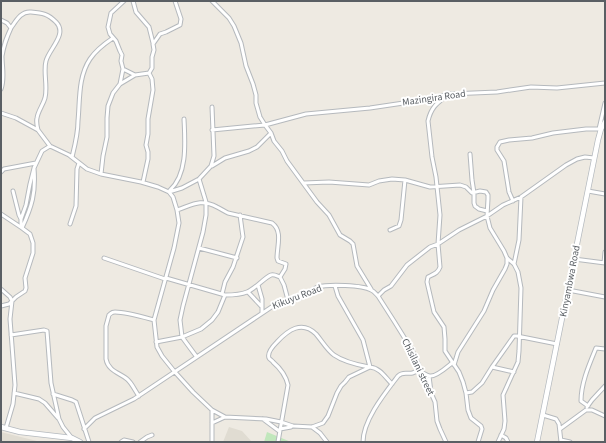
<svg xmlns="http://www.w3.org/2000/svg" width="606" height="443" viewBox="0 0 606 443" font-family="'Source Sans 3',sans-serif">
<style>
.education{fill:#e0dcd2}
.green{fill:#c1e7bc}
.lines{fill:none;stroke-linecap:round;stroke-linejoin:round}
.street-casing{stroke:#b5b9bd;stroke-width:5}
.secondary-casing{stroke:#b5babf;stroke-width:6}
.street{stroke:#fff;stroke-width:3}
.secondary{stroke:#fff;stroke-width:4.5}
.labels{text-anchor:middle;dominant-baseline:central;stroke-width:4;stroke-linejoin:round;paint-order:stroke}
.street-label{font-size:10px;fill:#5a5f64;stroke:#fff}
</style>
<rect width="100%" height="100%" fill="#eeeae2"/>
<path class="education" d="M229 427 242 431 252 442H223Z
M1 432 41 442H1Z"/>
<path class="green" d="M267 432 291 442H264Z"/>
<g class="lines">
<g class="street-casing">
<path id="street" d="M124 1 111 13 108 27 110 34 116 41 120 51 122 55 121 61 123 69 135 75
M133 1 136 12 149 27 153 43
M212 1 229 18 234 26 241 43 246 66 253 84 256 95V103L260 117 265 125 306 114 370 108 417 101 450 94 497 92 531 87 557 88 605 83
M1 20 7 23 11 28C6 39 4 44 2 56 2 67 5 79 1 89
M11 28C16 21 21 11 31 12 43 13 48 14 56 22 68 34 49 49 46 61 43 72 48 86 45 98 43 105 38 111 37 118 36 122 37 126 38 130
M120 84 135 75 149 73
M446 96C436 104 431 108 428 121L432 157 436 177 440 215 438 244 440 267C438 273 434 274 428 277L427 282 434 312 444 327 445 339V351L459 372 463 382 466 393 468 410 471 418 481 426 482 429 478 442
M1 113 16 118 38 130 50 146 69 155 87 169 101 174 141 182 158 187 169 192 173 197 177 210 179 223 174 248 154 320 157 347 162 356 174 371 193 392 212 410 225 417 266 419 281 422 293 426 312 427 323 423 328 416 337 393 341 386 345 382 349 377 370 367C380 368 385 377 392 384
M599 129 605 103
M212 130 253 126 265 125 271 133 274 141 282 151 287 161 317 202 329 215 340 235 350 241 353 244 357 266 371 289
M470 154 472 180 474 193V203L475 206 479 209 487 211
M72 157C75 145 78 134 78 121 80 100 78 77 90 59 96 50 104 44 113 38
M212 166 225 158 249 151 257 147 271 133
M1 172 4 169 36 163
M101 174 103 156 107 137V118L108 106 113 93 120 84 123 69
M143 182 148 159V152L146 145 148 134V119L153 90 152 79 149 73 152 68V57L154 50 153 44 160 34 166 32 180 25 181 19 175 1
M304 183 329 182 369 185 379 181 392 179 405 180 430 187 460 185 466 187 472 193 480 191 486 192 488 195V199L487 216 490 228 504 251 507 258V264L505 269 493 290 484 311 458 352 454 365
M170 190C188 174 185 141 184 119
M588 191 605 194
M169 192 182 188 199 179 211 166 214 156 212 107
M513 201 509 192 504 161 497 150V147L500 142 509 140 532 138 553 133 586 129H601
M177 210C192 205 201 198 217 207 221 209 224 211 228 213L272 223C283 231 277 246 277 258L278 261 286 264 285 269 280 277
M1 214 22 228C32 206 36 193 34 168
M21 219 26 205 30 184 34 168 42 151 50 146
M70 224 76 206 77 169 79 163
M390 230 399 226 401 220 405 180
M199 248 237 258
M104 258 165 279
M574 259 605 263
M604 263 605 252
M514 264 519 240 521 197
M166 278 225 295C233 295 240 295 247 292 255 289 264 278 271 275 274 274 277 276 280 277L284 285 288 300
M258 285 262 299V313
M335 286 338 296 363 340 370 367
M1 289 10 297 12 301 10 319 15 385 13 404 6 428
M568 290 605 297
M248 292 262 307
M222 294 225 282 233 267 243 237 242 230 240 215
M378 296 394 321 412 350 435 402 437 421 440 429 446 442
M1 306 9 304 16 297 25 291 26 288 25 278 33 253V243L30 234 22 228 21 223V219L19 215 13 191
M11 335 44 330 47 331 51 383 59 419 63 427 71 437
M156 342 182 337 201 329 212 320 218 312 225 295
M196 356 182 337 180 320 183 306 203 232 206 215V202L199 179
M492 367 514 372
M421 372C424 373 427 376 430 376 436 377 447 367 452 363
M429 376 431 392
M14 393 39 399 45 403 58 418
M466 393 472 392 482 383 492 367 514 336H517L557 344
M53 394 72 400 76 402 89 442
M139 396C135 391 132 383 127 379 120 373 108 371 106 359V326L109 315C112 313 111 312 115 312 126 312 143 317 154 320
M588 406 581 401C581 383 589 365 596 348L605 349
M587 407 592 400 605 386
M543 415 556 419 559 424 561 442
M263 419 279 431
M212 423 225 417
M312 427 320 433 327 442
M84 429 95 418 134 399 276 304C283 301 290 301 297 299 307 297 311 289 318 287 328 284 363 285 371 290 374 291 376 294 378 296L384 290 391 286 407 265 430 247 438 244 459 230 487 216 503 205 521 197 566 165 577 159 585 157 594 158
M280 429 291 427
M560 429 586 410H592L605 416
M501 435 506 438 508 442
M561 440 570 442
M121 442 124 440 133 442
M140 442 147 437 152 435
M212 442V410
M278 442 288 385C286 376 280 368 273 362 273 361 269 359 269 358 267 353 274 345 277 342 288 330 302 320 316 334 322 341 327 350 334 355 344 362 358 365 369 367
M363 442C363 420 385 393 398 376 405 369 410 378 419 369
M498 442 504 429 505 421 503 395 518 362 519 351 521 288 518 272 514 264 507 258"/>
</g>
<g class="secondary-casing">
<path id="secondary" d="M1 427 20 432 72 438 80 442
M537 442 598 140 601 129 605 122"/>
</g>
<use href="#street" class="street"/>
<use href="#secondary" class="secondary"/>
</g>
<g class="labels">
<g class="street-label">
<text transform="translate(434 98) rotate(-8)">Mazingira Road</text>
<text transform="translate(570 281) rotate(-79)">Kinyambwa Road</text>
<text transform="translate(297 297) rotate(-21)">Kikuyu Road</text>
<text transform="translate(418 367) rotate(64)">Chisilani street</text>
</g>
</g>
<rect width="606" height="443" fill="none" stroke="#5a5f64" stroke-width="4"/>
</svg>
